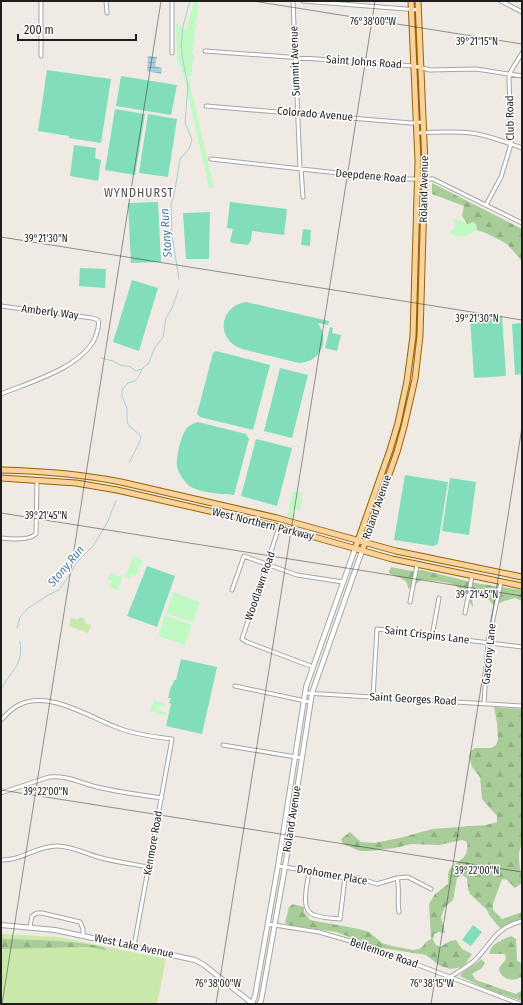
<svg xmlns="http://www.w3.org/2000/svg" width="523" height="1005" viewBox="0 0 523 1005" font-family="'Fira Sans Condensed',sans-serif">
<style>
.grass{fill:#c9e8aa}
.forest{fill:url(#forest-firs)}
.park{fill:#c1f9c5}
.pitch{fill:#82ddba}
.water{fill:url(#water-rules)}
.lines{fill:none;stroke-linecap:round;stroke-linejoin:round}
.stream{stroke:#a4cfdc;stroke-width:1}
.minor-casing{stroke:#a5a5a5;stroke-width:5}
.tertiary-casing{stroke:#a5a5a5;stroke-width:6}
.primary-casing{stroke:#956502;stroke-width:7}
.minor{stroke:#fff;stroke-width:3}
.tertiary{stroke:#fff;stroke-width:4}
.primary{stroke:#fad29d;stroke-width:5}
.ticks{fill:none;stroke:#1e1e1e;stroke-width:1;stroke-opacity:0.45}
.labels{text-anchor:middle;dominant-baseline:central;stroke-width:3;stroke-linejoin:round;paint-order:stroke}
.street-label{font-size:11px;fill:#1e1e1e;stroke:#fff}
.neighbourhood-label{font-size:12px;letter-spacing:1px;fill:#515151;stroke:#fff}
.water-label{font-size:12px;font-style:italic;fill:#4877a4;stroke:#fff}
.ticks-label{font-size:10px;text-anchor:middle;fill:#1e1e1e;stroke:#fff;stroke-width:3;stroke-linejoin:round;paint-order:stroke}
</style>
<defs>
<pattern id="forest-firs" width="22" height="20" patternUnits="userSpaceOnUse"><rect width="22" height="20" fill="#a8cd99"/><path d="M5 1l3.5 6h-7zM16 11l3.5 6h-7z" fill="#90b083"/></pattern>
<pattern id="water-rules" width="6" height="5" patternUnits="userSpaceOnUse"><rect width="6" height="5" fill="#a4cfdc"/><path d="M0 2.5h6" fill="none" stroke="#8db1bc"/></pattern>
</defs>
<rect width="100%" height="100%" fill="#efebe4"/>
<path class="grass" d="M71 617 77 620 80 617 84 618 85 623 91 625 88 633 69 626Z
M1 934 58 937 166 959 157 1004H1Z"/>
<path class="forest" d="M432 183 522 229V261L507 244 488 234 469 227 462 216 464 206 432 194Z
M391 567 412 571 422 570 475 583 522 590V601L515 598 504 601 494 606 490 601 482 593 476 594 472 597 473 608C464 588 456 582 434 581 430 581 425 579 422 580 417 582 413 587 408 589 408 576 396 579 389 572Z
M494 707 522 709V844C515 858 522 869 522 883L515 888 507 880 502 879 493 904V910L502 919 522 912V919L514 921 500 928 489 915 487 910 470 894 468 889 467 878 462 875 457 878 453 900 445 907 441 917 445 933 439 932 434 934 433 940 436 945 440 947 450 941 456 940 462 949 472 954 466 963 462 967 451 969 440 966 426 955 376 947 336 932 289 925 285 923 289 907 293 904 304 907V912L310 920 359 929 369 932 382 943 392 946 413 950 419 949 423 946 426 942 431 939 429 904 435 894 448 884C449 880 447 875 449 871 455 859 470 862 467 842L462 840 439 845 411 844 395 848 369 851H360L343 844 341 839 350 832 361 842 374 843 400 838 432 829 486 825 497 822V816L482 799 480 777 472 767 469 756 471 751 475 748H491L496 745 498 740 497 723Z
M511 936 516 939 517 961 522 963V977C513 982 501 980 499 968L506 959 505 954H489C491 943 502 940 511 936Z
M1 939C36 940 70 940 104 947L106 950 87 947 1 949Z
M481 959 485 963 482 968 472 974 476 980 516 994 522 990V1001L484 988 460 976C465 968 475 966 481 959Z"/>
<path class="park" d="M194 1H199L192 54 194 55 191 76H188L214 188H209L185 81 177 57 176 23 186 30Z
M455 218 467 224 473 222 476 224 477 229 466 236H458L456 237 450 232 456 227 454 220Z
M293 492H302V501L299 511 296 509 292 511V514L296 516V518L287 515Z
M133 556 143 560 136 576 131 575 130 579 125 577Z
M110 572 120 577 121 574 123 575 118 590 109 587 112 581 107 579Z
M173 592 200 602 193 622 166 613Z
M165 615 192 625 185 645 158 636Z
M154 700 165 704 164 707 160 706 158 710 167 713 165 716 150 711Z"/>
<path class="pitch" d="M47 70 111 79 101 143 69 138V136L38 131Z
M121 76 177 85 171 115 116 106Z
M115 109 145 114 135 175 105 170Z
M148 114 177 119 168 177 139 173Z
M74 145 96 148 95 158 101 160 98 181 70 176Z
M158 202 161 262 131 263 128 203Z
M230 202 287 209 284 235 252 231 251 240 248 245 232 243 230 241 233 229 227 228Z
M210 212 209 259H186L183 213Z
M303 229 311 230 310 246 301 245Z
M80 268 106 269 105 288 79 286Z
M132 280 158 288 139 351 113 342Z
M246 302 329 321 328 325 318 323C330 341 321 362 299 363L242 349C215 340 219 306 246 302Z
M502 316 506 376 474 378 470 318Z
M522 323V374L515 375 512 324Z
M330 327 333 328 332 333 341 335 337 351 325 348Z
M216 351 270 365 253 430 200 417 197 414 213 353Z
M280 368 308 375 292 438 264 431Z
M198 422 246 434 249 439 234 495C220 493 204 494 191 487 185 483 179 474 177 467 176 457 181 435 187 428 190 425 194 423 198 422Z
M256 439 292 448 277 506 241 496Z
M405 475 448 482 438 544 433 546 394 540Z
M450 478 476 482 469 535 442 531Z
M147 566 175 576 157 627 127 616Z
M181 659 217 667 202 734 166 726 171 704 169 703 171 698H168L171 686H172L174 680H176Z
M473 925 482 932 471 946 462 940Z"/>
<path class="water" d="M148 56 157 57 155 66 162 68 161 74 147 71Z"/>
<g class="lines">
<path class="stream" d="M179 279 172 235 171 205 175 190 180 159 189 149 192 140 185 122 188 85 183 61 181 46 183 26 190 1
M101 358 113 361 122 366H129L136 371 141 369
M129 463 140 441 141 437 139 434 130 427 127 422V408L122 396V391L124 387 128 383 135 381 139 376 142 369 149 363 154 349 163 337 166 318 172 308 178 291
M17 628 20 617 27 609 48 595 59 590 71 573 76 563 93 546 107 523 116 501
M1 690C10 670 24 667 20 641"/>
<g class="minor-casing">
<path id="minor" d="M41 1V56
M106 1 107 13
M172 1V53
M293 1 300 169
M303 1 419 10
M501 1 522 12
M205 51 414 66 430 70 476 69 522 76
M206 106 411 123 424 122
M417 133C435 132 453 131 471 133 488 135 505 142 522 148
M211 159 383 178 408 179H433L522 223
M301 169 303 197
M486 205 501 177 511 144 509 78 511 71 522 53
M1 306 92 318 98 320C100 326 97 332 95 338 81 368 30 382 1 394
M279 527 242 639 247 642 313 667
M1 538C10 539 29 541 36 534L37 480
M232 590 244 556 297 575 343 582
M410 602 417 565
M465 613 472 576
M432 636 439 598
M235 686 310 702
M305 693 522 706
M373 697 377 629 522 647
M484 703 488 642 501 582
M1 720C6 715 11 709 17 706 48 688 92 719 121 729 138 735 155 737 172 739L134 946
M223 745 302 758
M1 793 49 777C66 775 81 783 97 787 118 792 140 795 162 798
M1 860C21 861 36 846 57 846 72 846 84 853 98 857 115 862 132 864 149 867
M278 866 309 871 332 877 359 878 377 884 397 878 408 877 431 889
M309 871C308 883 299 911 314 915 322 918 331 918 340 919L345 878
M397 878C400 889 397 900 399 912
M268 924 319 932 374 948 520 1004
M30 927 32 916 37 913H42L80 922 83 929V936
M450 977C458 972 467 967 474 961 492 944 494 928 522 921"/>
</g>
<g class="tertiary-casing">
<path id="tertiary" d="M1 925 55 930 195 960 204 965 253 1004
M252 1004 255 996 278 866 306 687 355 549
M259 1004 261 1001 285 867 312 693 362 551"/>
</g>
<g class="primary-casing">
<path id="primary" d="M1 470C42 471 81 474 121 482L277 518 396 551 522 577
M1 478 76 483 117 490 279 527 392 559 522 586
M355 549 390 450 398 423 407 381 413 336 418 161 411 1
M362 551 397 452 404 427 415 379 420 336 425 164 418 1"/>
</g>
<use href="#minor" class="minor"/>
<use href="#tertiary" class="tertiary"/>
<use href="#primary" class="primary"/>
</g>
<path class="ticks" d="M253 1 522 44M1 237 522 320M1 513 522 596M1 790 522 872M2 1004 161 1M216 1004 375 1M431 1004 522 427"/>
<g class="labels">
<g class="street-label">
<text transform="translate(295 61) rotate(-92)">Summit Avenue</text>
<text transform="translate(364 62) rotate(4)">Saint Johns Road</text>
<text transform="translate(315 114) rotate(5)">Colorado Avenue</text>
<text transform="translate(510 118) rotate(-91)">Club Road</text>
<text transform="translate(371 176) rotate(5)">Deepdene Road</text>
<text transform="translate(424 189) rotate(-89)">Roland Avenue</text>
<text transform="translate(50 312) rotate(7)">Amberly Way</text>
<text transform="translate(377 507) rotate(-71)">Roland Avenue</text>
<text transform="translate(263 524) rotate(14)">West Northern Parkway</text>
<text transform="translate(260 586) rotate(-71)">Woodlawn Road</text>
<text transform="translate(427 635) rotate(7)">Saint Crispins Lane</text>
<text transform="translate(489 654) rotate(-84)">Gascony Lane</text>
<text transform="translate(413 699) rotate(3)">Saint Georges Road</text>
<text transform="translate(292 819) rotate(-81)">Roland Avenue</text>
<text transform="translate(153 843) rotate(-80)">Kenmore Road</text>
<text transform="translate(332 875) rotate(10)">Drohomer Place</text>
<text transform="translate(134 946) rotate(12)">West Lake Avenue</text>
<text transform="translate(384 953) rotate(19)">Bellemore Road</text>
</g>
<g class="neighbourhood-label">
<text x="139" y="193">WYNDHURST</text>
</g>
<g class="water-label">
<text transform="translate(166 233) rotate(-94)">Stony Run</text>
<text transform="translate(66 566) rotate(-50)">Stony Run</text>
</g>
</g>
<g class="ticks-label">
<text x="373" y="25">76°38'00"W</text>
<text x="477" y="45">39°21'15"N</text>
<text x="46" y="242">39°21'30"N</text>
<text x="477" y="322">39°21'30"N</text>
<text x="46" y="519">39°21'45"N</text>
<text x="477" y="598">39°21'45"N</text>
<text x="46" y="795">39°22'00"N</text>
<text x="477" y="874">39°22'00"N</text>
<text x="218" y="987">76°38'00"W</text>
<text x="432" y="987">76°38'15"W</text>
</g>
<rect width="523" height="1005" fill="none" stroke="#1e1e1e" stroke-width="4"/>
<path d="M18 34v6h118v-6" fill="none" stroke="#1e1e1e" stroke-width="2"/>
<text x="24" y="34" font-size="12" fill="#1e1e1e" stroke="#ffffff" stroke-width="3" paint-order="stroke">200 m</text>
</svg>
